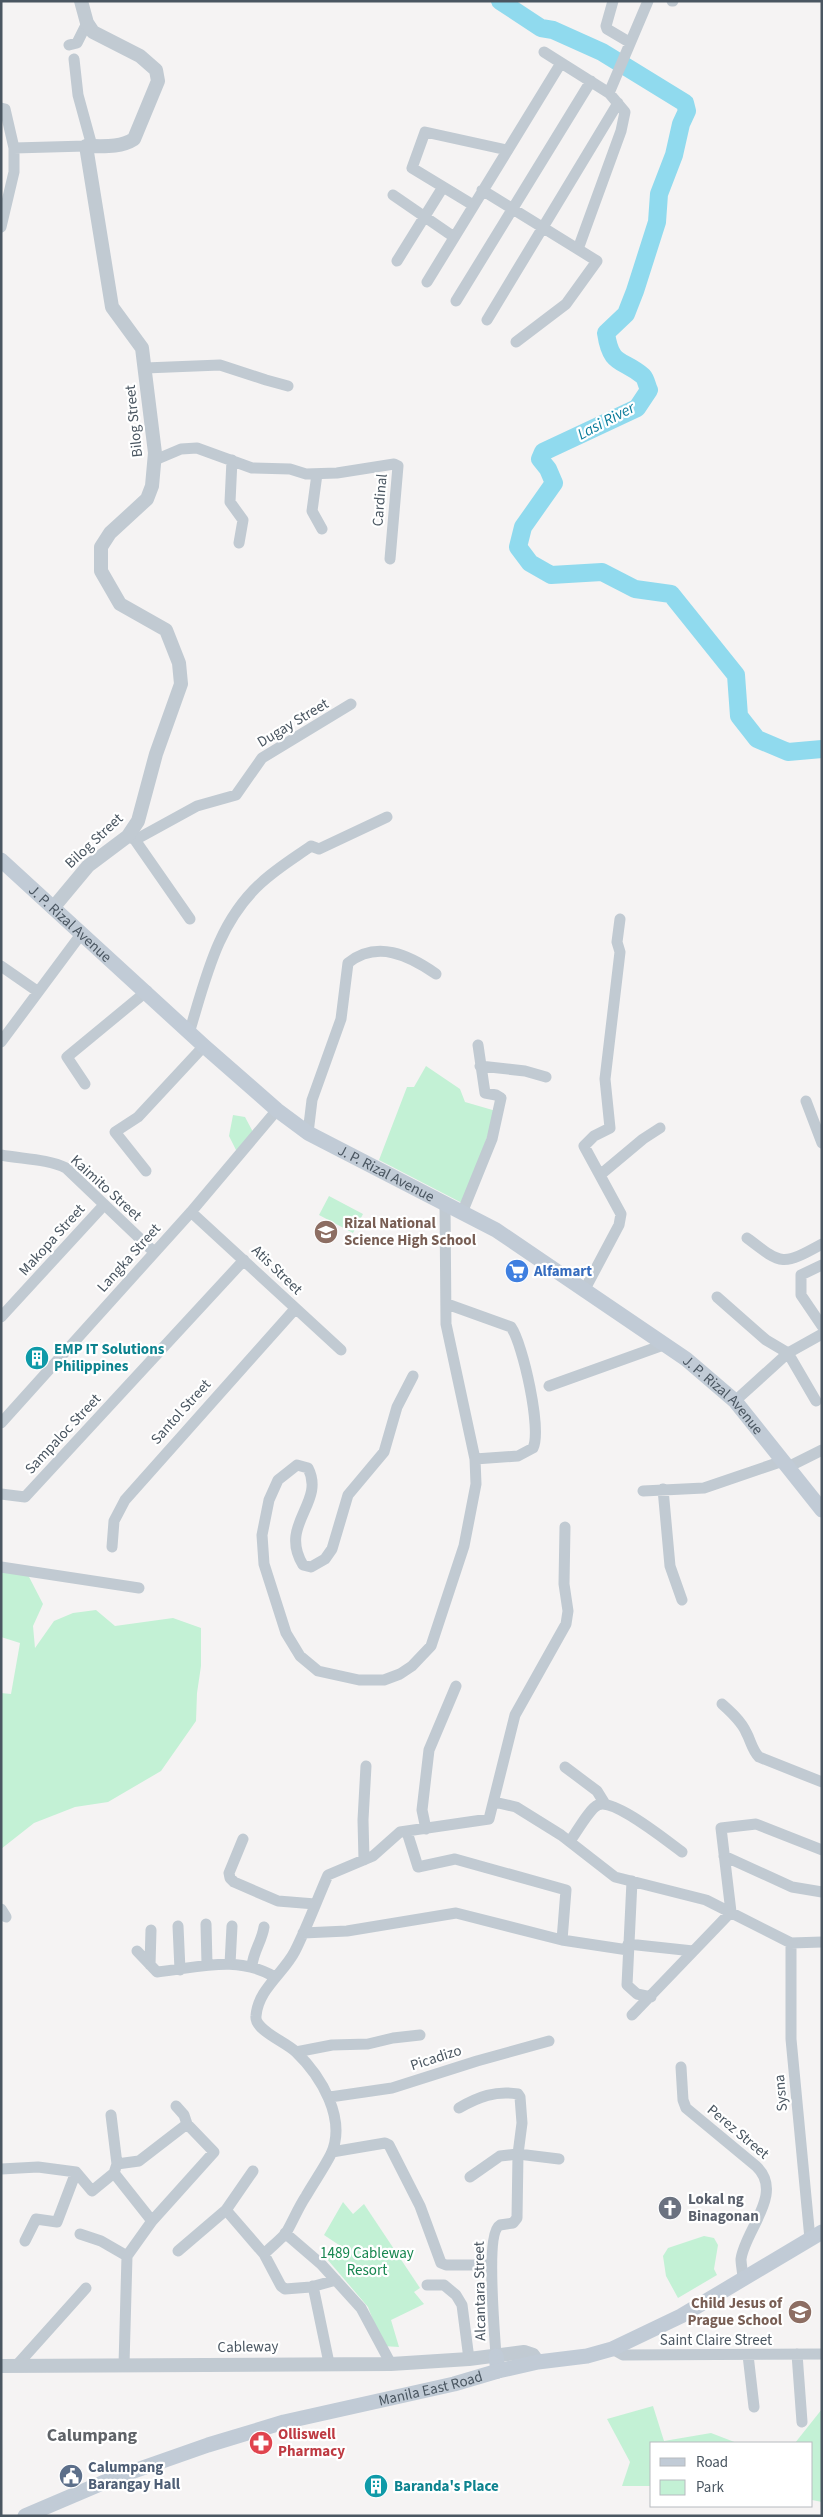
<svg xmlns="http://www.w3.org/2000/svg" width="823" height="2517" viewBox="0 0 823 2517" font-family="'Source Sans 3',sans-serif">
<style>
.green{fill:#c3f1d5}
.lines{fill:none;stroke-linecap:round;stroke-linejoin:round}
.river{stroke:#90daee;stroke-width:18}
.minor{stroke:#c1cad2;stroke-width:11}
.tertiary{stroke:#c1cad2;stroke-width:14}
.secondary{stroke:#c1cbd6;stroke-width:15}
.labels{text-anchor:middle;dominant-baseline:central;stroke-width:4.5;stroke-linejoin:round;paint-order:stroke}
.street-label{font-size:15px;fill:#4a5661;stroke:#fff}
.education-label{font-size:15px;font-weight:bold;fill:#785e54;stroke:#fff;text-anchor:start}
.shop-label{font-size:15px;font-weight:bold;fill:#366cbe;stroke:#fff;text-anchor:start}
.culture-label{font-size:15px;font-weight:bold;fill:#0d838f;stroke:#fff;text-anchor:start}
.worship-label{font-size:15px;font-weight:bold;fill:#5b616d;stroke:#fff;text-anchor:start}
.park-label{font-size:15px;fill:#17864f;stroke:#fff}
.health-label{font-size:15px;font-weight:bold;fill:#be3a42;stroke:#fff;text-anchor:start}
.service-label{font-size:15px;font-weight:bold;fill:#4e5e75;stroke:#fff;text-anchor:start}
.water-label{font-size:16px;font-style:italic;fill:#0c7c9b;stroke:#fff}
.quarter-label{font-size:18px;font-weight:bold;fill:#5f6368;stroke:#fff}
</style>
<rect width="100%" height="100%" fill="#f5f3f3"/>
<path class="green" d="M426 1066 460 1089 465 1102 496 1111 464 1204 379 1160 407 1087H414Z
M233 1115 245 1117 253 1132 240 1150H236L229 1136Z
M329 1196 363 1214 353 1233 319 1215Z
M1 1564 27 1573 43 1604 33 1626 35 1648 54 1621 73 1613 96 1610 115 1626 173 1618 201 1628V1666L197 1693 196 1721 161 1771 108 1802 75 1807 34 1823 1 1849V1693L11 1694 20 1643 1 1637Z
M343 2202 353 2214 364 2204 420 2288 414 2292 424 2304 391 2320 399 2347 383 2346 368 2307 327 2259 339 2245 324 2235Z
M704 2236 714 2238 718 2245 714 2269 717 2275 678 2298 666 2276 663 2256 668 2248Z
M653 2406 664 2441 711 2433 737 2443H652V2486H622L630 2462 607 2419Z
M822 2409V2502L812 2500V2443H795Z"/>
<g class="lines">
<path class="river" d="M500 1 541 28 553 30 602 52 685 103 687 111 681 124 674 155 659 194 657 222 635 291 626 314 606 333C611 367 622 358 643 376 646 379 647 386 649 390L637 408 543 452 540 459 548 469 554 483 523 527 518 547 530 563 551 575 602 572 635 589 671 594 736 675 739 716 757 739 788 752 822 749"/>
<path class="minor" d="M613 1 606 26 607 29 629 42
M672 1H673
M69 45 77 43 87 23
M544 52 609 93 625 112 621 131 578 249
M74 59 78 95 92 146
M609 93 648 1
M1 108 5 109 14 148V172L1 227
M14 148 86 146
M482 190 597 261 566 304 516 342
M393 195 454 237
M473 205 412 168 425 132 507 150
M397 261 443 187
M427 282 561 63
M456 301 591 81
M487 320 618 103
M145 368 220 365 266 380 288 386
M155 460 181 449 197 448 252 468 290 469 306 474 337 473 394 464 398 466 390 559
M232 460 230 502 243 520 239 543
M317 474 312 511 322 529
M128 836 135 840 197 806 236 795 262 758 351 704
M135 840 190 919
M1 966 37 991
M190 1030C206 977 218 922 261 883 276 869 294 858 311 846L319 849 387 817
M1 1042 82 933
M480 1066 525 1071 546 1077
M85 1084 67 1057 147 991
M806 1101 822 1143
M308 1133 312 1100 341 1019 348 963C377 940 409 955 436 974
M1 1155C22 1159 48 1159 66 1168L154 1252
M146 1171 115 1132 138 1117 204 1046
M600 1175 643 1139 660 1128
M191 1212 341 1350
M462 1213 492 1139 501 1098 496 1095 485 1093 478 1045
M747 1238C782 1265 782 1266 822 1244
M822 1265 801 1275V1295L822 1326
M585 1289 619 1225 621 1214 584 1146 594 1136 610 1128 605 1079 620 952 617 942 620 919
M717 1297 766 1340 788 1353 816 1401
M447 1304 511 1327C523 1344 542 1430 533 1448L518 1456 475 1459
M1 1317 104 1205
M413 1376 397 1407 384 1452 348 1495 332 1549 325 1559 311 1567 303 1565C278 1524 326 1503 308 1468L297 1465 278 1480 269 1500 262 1535 264 1564 286 1633 300 1656 318 1671 359 1680H384L400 1674 412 1666 431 1646 464 1546 476 1484 475 1459 446 1324 445 1204
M549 1386 666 1344
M735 1401 788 1353 822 1334
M1 1423 191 1212 277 1110
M788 1467 822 1450
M663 1489 670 1566 682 1600
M643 1491 704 1488 783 1461
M1 1494 25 1497 244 1260
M112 1547 114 1521 125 1500 295 1309
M1 1567 139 1588
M722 1704C731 1712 741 1721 746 1732 751 1741 752 1750 759 1757L822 1782
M565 1767 597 1791 605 1804
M494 1802 516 1807 561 1835 615 1877 706 1900 791 1943 822 1942
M426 1829 422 1810 429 1750 456 1686
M407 1832 418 1867 455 1859 566 1890 562 1940
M243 1839 229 1873 230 1878 234 1882 278 1901 315 1904
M570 1841C576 1833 590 1808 598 1805 614 1798 668 1842 682 1852
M724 1856 792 1887 822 1892
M364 1860 363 1820 366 1766
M632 1881 627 1985 637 1994 651 1997
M1 1909 6 1917
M206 1924 207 1964
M178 1926 180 1970
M303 1933 347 1931 456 1913 562 1940 628 1950
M791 1943V2039L810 2239
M628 1944 693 1951
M137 1951 157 1972C198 1968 236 1954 275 1977
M230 1964 232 1926
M150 1965 151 1930
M252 1966C253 1952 262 1941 264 1927
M632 2015 731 1912 721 1828 756 1824 822 1850
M296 2052 332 2045 368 2044 393 2038 420 2035
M681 2067 683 2100 686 2108 756 2166C785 2193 745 2230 741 2259 741 2265 743 2273 743 2279
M330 2097 392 2088 477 2061 549 2041
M459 2108C478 2097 496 2090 518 2094L520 2097 522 2123 518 2154 517 2218 513 2223 500 2225C485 2233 495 2336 496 2356
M332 2152 385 2143 389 2145 420 2206 441 2263 446 2265H491
M117 2164 139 2161 187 2124
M1 2169 38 2167 76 2172 92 2191 114 2173 117 2164 111 2115
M114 2173 152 2221
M470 2177 500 2156 518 2154 559 2159
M226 2210 264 2254 281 2286 285 2289 311 2287 336 2280
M285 2233 321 2264 361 2308 391 2364
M80 2234 101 2241 127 2256
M25 2241 36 2219 57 2222 76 2172
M178 2251 226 2210 253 2171
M264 2254C271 2247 280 2240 286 2233 293 2221 298 2208 306 2196 314 2182 324 2168 331 2154 347 2119 321 2076 296 2052 286 2042 254 2030 256 2016 258 1989 284 1973 295 1951 307 1927 317 1900 328 1875L373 1856 400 1832 489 1819 515 1715 566 1624 568 1611 564 1584 565 1527
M427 2285H444L456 2295 462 2305 469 2359
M313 2286 329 2363
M612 2349 623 2355 822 2354
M797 2354 802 2422
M748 2355 754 2407
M17 2365 86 2288
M124 2365 127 2256 152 2221 214 2152 187 2124 184 2115 176 2106"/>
<path class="tertiary" d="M53 908 88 866 128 836 138 821 156 754 181 684 179 663 166 630 120 604 101 571V547L110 533 147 499 152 486 155 453 142 348 112 307 86 146C103 146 120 148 134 139L158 81 156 70 140 56 93 32 87 23 81 1
M1 2366 391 2364 469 2359 524 2352 533 2355 538 2362"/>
<g class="secondary">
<path id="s1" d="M1 860 204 1046 277 1110 308 1133 496 1230 686 1359 735 1401 822 1510"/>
<path d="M496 2356 498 2371"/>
<path id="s2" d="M25 2516 114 2478 208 2445 284 2422 454 2384 498 2371 538 2362 587 2356 612 2349 681 2316 822 2232"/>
</g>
</g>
<defs>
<g id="school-disc" transform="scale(1.25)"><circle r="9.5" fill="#8d6e63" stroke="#fff"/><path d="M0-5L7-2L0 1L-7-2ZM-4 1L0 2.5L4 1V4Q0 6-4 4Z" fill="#fff"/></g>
<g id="supermarket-disc" transform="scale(1.25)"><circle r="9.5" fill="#3f7fe0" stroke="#fff"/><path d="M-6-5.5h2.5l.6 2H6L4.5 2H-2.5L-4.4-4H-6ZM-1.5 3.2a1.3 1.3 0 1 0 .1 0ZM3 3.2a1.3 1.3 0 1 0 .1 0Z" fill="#fff"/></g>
<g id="building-disc" transform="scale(1.25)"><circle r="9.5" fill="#0f9aa8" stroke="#fff"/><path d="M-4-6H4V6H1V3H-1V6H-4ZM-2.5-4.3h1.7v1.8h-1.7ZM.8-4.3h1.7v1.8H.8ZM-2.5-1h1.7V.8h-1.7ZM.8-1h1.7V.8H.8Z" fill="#fff"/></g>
<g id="church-disc" transform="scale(1.25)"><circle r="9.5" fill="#6b7280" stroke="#fff"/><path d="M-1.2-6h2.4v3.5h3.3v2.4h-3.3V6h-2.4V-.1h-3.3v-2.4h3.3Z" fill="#fff"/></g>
<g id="pharmacy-disc" transform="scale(1.25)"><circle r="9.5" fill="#e0444e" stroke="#fff"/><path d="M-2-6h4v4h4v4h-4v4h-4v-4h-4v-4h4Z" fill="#fff"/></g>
<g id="civic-disc" transform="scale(1.25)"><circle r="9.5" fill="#5c6f8a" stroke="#fff"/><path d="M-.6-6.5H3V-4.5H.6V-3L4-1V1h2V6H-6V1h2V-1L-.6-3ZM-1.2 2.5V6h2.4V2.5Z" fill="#fff"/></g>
</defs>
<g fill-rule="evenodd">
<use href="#school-disc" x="326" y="1232"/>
<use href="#supermarket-disc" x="517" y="1271"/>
<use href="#building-disc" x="37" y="1358"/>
<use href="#church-disc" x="670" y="2208"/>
<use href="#school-disc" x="800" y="2312"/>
<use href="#pharmacy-disc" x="261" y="2443"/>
<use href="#civic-disc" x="71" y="2476"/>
<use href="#building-disc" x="376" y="2486"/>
</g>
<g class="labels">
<g class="street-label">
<text transform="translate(134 421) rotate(-96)">Bilog Street</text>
<text transform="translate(380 500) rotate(-85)">Cardinal</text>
<text transform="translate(293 723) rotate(-31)">Dugay Street</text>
<text transform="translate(94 841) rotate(-43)">Bilog Street</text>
<text stroke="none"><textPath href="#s1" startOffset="94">J. P. Rizal Avenue</textPath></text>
<text stroke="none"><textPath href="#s1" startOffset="499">J. P. Rizal Avenue</textPath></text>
<text transform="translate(106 1188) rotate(42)">Kaimito Street</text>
<text transform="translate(52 1240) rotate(-48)">Makopa Street</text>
<text transform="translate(129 1258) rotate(-48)">Langka Street</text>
<text transform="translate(277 1270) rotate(44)">Atis Street</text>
<text stroke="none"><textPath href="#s1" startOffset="904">J. P. Rizal Avenue</textPath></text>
<text transform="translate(181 1412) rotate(-48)">Santol Street</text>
<text transform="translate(63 1434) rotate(-47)">Sampaloc Street</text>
<text transform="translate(436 2058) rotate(-18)">Picadizo</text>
<text transform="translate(781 2093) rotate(-95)">Sysna</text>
<text transform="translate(738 2132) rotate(40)">Perez Street</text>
<text transform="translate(480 2291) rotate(-91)">Alcantara Street</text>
<text x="716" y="2340">Saint Claire Street</text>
<text transform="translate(248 2347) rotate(-1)">Cableway</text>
<text stroke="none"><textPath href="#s2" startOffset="426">Manila East Road</textPath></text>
</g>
<g class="education-label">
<text x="344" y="1223">Rizal National<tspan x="344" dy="17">Science High School</tspan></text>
<text x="782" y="2303" text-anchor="end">Child Jesus of<tspan x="782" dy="17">Prague School</tspan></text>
</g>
<g class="shop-label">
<text x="534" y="1271">Alfamart</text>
</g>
<g class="culture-label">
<text x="54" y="1349">EMP IT Solutions<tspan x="54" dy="17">Philippines</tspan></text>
<text x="394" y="2486">Baranda's Place</text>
</g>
<g class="worship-label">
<text x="688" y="2199">Lokal ng<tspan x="688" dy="17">Binagonan</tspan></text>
</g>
<g class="park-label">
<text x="367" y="2253">1489 Cableway<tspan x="367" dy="17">Resort</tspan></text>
</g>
<g class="health-label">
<text x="278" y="2434">Olliswell<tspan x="278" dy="17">Pharmacy</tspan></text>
</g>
<g class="service-label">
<text x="88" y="2467">Calumpang<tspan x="88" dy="17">Barangay Hall</tspan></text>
</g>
<g class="water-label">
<text transform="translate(606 421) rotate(-28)">Lasi River</text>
</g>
<g class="quarter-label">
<text x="92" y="2435">Calumpang</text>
</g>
</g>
<rect width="823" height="2517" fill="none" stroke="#4a5661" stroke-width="5"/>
<rect x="650" y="2442" width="162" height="65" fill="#ffffff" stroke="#b7bbc0"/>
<rect x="660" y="2458" width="25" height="8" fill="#c1cbd6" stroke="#b7bbc0"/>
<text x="696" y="2467" font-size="15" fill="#4a5661">Road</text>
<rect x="660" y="2480" width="25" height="15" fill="#c3f1d5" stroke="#b7bbc0"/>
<text x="696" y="2492" font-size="15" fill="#4a5661">Park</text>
</svg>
